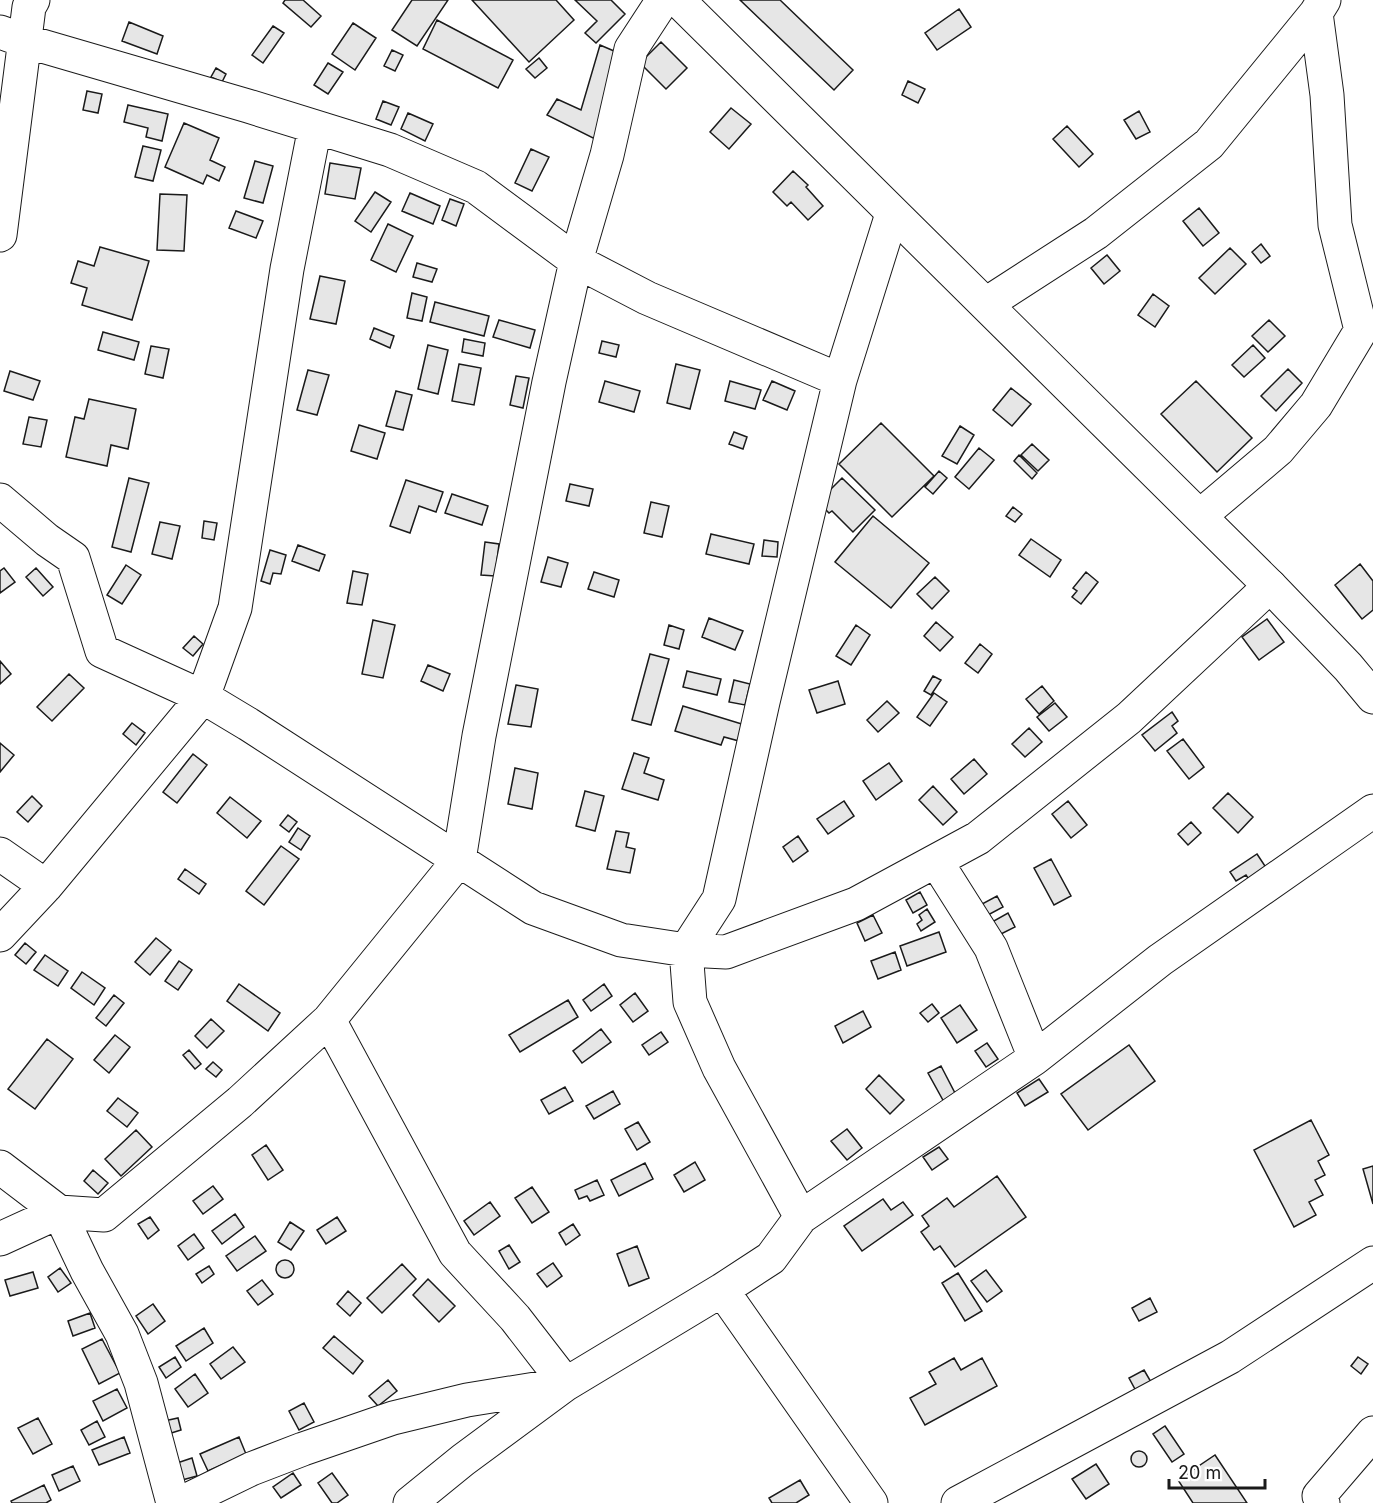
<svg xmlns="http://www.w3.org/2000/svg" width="1373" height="1503" viewBox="0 0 1373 1503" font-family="Inter,sans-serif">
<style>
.building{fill:#e6e6e6;stroke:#1a1a1a;stroke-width:1.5}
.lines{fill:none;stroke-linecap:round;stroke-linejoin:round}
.minor-casing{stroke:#1a1a1a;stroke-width:35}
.major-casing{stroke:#1a1a1a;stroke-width:35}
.minor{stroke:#fff;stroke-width:33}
.major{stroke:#fff;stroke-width:33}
</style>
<rect width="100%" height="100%" fill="#fff"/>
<path class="building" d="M285 0H303L321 16 311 27 283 3Z
M412 0H448L417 46 392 30Z
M472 0H556L574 20 529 62Z
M575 0H611L625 14 596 43 585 33 597 21Z
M740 0H780L853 70 834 90Z
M959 9 971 27 937 50 925 33Z
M437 20 513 60 498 88 423 49Z
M129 22 163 36 157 54 122 41Z
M353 23 376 38 355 70 332 54Z
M273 26 284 33 263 63 252 55Z
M661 42 687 68 666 89 640 63Z
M600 45 621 54 597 140 547 115 557 99 581 110Z
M392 50 403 55 395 71 384 66Z
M539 58 547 68 535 78 526 69Z
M328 63 343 72 328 94 314 85Z
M216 68 226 74 222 82 211 77Z
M908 81 925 89 918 103 902 95Z
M87 91 102 94 98 113 83 110Z
M383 101 399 107 391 125 376 119Z
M128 105 168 114 162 141 146 137 148 128 124 122Z
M731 108 751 124 729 149 710 132Z
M1139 111 1150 132 1136 139 1124 120Z
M408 113 433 124 425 141 401 129Z
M184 123 219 138 210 160 225 167 219 181 207 175 203 184 165 167Z
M1067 126 1093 154 1079 167 1053 139Z
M143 146 161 150 153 181 135 177Z
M531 149 549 157 532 191 515 183Z
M255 161 273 166 263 203 244 198Z
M330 163 361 168 355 199 325 194Z
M793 171 808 185 806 187 823 206 808 220 791 202 787 206 773 192Z
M375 192 391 202 371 232 355 221Z
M410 193 440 206 433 224 402 211Z
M160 194 187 195 184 251 157 250Z
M450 199 464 204 456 226 442 220Z
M1199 208 1219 233 1203 246 1183 221Z
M236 211 263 221 256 238 229 228Z
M388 224 413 236 396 272 371 260Z
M1261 244 1270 256 1261 263 1252 252Z
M100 247 149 261 132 320 82 305 87 288 71 283 78 261 94 266Z
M1230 248 1246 264 1215 294 1199 278Z
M1107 255 1120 271 1104 284 1091 268Z
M417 263 437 269 432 282 413 277Z
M320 276 345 281 336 324 310 319Z
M412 293 427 297 422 321 407 318Z
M1153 294 1169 306 1155 327 1138 315Z
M435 302 489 316 484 336 430 322Z
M499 320 535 330 530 348 493 337Z
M1269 320 1285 336 1268 352 1252 336Z
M374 328 394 336 390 348 370 339Z
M103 332 139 342 134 360 98 350Z
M464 339 485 343 483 356 462 352Z
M602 341 619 345 616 357 599 353Z
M428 345 448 350 438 394 418 389Z
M1253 345 1265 358 1244 377 1232 365Z
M151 346 169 349 163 378 145 374Z
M459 364 481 368 474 405 452 401Z
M676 364 700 370 690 409 667 403Z
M1288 369 1302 383 1276 411 1261 396Z
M308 370 329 375 317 415 297 410Z
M10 371 40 381 33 400 4 391Z
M516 376 529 378 523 408 510 405Z
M605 381 640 391 634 412 599 402Z
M730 381 761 390 755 409 725 401Z
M772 381 795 391 787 410 763 400Z
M1196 381 1252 438 1217 472 1161 414Z
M1011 388 1031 404 1012 426 993 410Z
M396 391 412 395 403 430 386 426Z
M89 399 136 409 128 449 111 445 107 466 66 457 75 417 84 419Z
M29 417 47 420 41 447 23 444Z
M881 423 934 476 892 517 839 464Z
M359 425 385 433 377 459 351 451Z
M960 426 974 435 957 464 942 456Z
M734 432 747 437 743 449 729 444Z
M1032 444 1049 460 1038 471 1021 455Z
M979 448 994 460 969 489 955 477Z
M1019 455 1037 473 1032 479 1014 461Z
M939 471 947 478 933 494 925 487Z
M129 478 149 483 131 552 112 547Z
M842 478 875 510 853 532 832 511 829 513 818 502Z
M406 480 443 492 436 512 419 506 410 533 390 526Z
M570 484 593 489 589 506 566 501Z
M452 494 488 506 482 525 445 513Z
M651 502 669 506 662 537 644 533Z
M1013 507 1022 514 1015 522 1006 516Z
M873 516 929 563 891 608 835 562Z
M204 521 217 523 214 540 202 538Z
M160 522 180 526 172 559 152 554Z
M711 534 754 544 749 564 706 554Z
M1031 539 1061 560 1050 577 1019 555Z
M764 540 778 542 777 557 762 556Z
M485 542 499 544 495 576 481 575Z
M298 545 325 555 319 571 292 561Z
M270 550 286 555 281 574 273 573 270 584 261 581Z
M548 557 568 563 561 587 541 582Z
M1360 564 1373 581V610L1362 619 1335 585Z
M126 565 141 575 122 604 107 595Z
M4 568 15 582 0 593V571Z
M36 568 53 587 43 596 26 577Z
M353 571 368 574 362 605 347 603Z
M594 572 619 580 614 597 588 589Z
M1086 572 1098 582 1081 604 1072 597 1077 591 1073 588Z
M935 577 949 591 932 609 917 594Z
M709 618 743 631 735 650 702 637Z
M1267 619 1284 642 1259 660 1242 637Z
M373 620 395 625 383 678 362 674Z
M936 622 953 637 940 651 924 636Z
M669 625 684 630 679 649 664 645Z
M856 625 870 635 851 665 836 656Z
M194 636 203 644 193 656 183 648Z
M980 644 992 654 978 673 965 663Z
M650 654 669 659 651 725 632 720Z
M0 661 11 674 0 684Z
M428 665 450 674 443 691 421 681Z
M687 671 721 679 717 695 683 687Z
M69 674 84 688 52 721 37 707Z
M933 676 941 680 931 695 924 691Z
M734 680 750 684 745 705 729 702Z
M838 681 845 704 817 713 809 690Z
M516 685 538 689 531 727 508 724Z
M1042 686 1054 701 1039 714 1026 699Z
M934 693 947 702 930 726 917 717Z
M887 701 899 713 878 732 867 720Z
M1055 703 1067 717 1049 731 1037 717Z
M683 706 745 725 739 741 724 737 721 745 675 731Z
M1172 712 1178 721 1172 726 1177 733 1155 751 1142 735Z
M132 723 145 733 136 745 123 734Z
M1029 728 1042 742 1025 757 1012 744Z
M1183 739 1204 767 1189 779 1167 751Z
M0 743 14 755 0 772Z
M634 753 649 758 644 773 664 780 658 800 622 789Z
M193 754 207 765 177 803 163 792Z
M974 759 987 774 964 794 951 779Z
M889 763 902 781 876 800 863 781Z
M515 768 538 773 532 809 508 804Z
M933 786 957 812 943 825 919 800Z
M585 791 604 796 595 831 576 826Z
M1228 793 1253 817 1238 833 1213 808Z
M32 796 42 806 28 822 17 812Z
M230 797 261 821 247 838 217 813Z
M844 801 854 816 828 834 817 819Z
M1068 801 1087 825 1071 838 1052 814Z
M288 815 297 822 289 832 280 825Z
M1191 822 1201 833 1188 845 1178 834Z
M298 828 310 836 301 850 289 842Z
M616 831 629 833 626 847 635 849 630 873 607 869Z
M798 836 808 851 793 862 783 847Z
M281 846 299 859 264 905 246 891Z
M1257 854 1267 869 1250 881 1246 875 1236 881 1230 872Z
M1051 859 1071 896 1054 905 1034 868Z
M185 869 206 884 199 894 178 879Z
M920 892 927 905 913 913 906 900Z
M997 896 1003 907 988 915 982 904Z
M927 909 935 922 921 931 917 924 922 920 919 915Z
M1008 913 1015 927 999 935 992 922Z
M873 915 882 933 865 941 857 923Z
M939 932 946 952 907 966 900 946Z
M156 938 171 950 150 975 135 962Z
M25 943 36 952 26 964 15 955Z
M895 952 901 970 878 979 871 961Z
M45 955 68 971 58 986 34 970Z
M179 961 192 970 178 990 165 981Z
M82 972 105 988 94 1005 71 988Z
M239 984 280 1013 268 1031 227 1001Z
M604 984 612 996 591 1011 583 1000Z
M635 993 648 1011 633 1022 620 1005Z
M114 995 124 1003 106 1026 96 1018Z
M568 1000 578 1017 520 1052 509 1035Z
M932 1004 939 1013 928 1022 920 1013Z
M960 1005 977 1030 957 1043 941 1018Z
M863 1011 871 1027 843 1043 835 1026Z
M211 1019 224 1031 207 1048 195 1036Z
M601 1029 611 1042 582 1063 573 1051Z
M661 1032 668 1042 649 1055 642 1045Z
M115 1035 130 1047 109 1073 94 1060Z
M47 1039 73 1059 35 1109 8 1089Z
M987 1043 998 1059 986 1067 975 1051Z
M1129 1045 1155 1081 1088 1130 1061 1094Z
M189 1050 201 1064 195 1069 183 1055Z
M213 1062 222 1070 216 1077 206 1069Z
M941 1066 956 1095 944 1102 928 1073Z
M879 1075 904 1100 890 1114 866 1089Z
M1039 1079 1048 1092 1025 1106 1017 1093Z
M565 1087 573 1101 549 1114 541 1100Z
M613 1091 620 1104 594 1119 586 1106Z
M118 1098 138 1113 127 1127 107 1111Z
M1311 1120 1329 1155 1318 1161 1325 1175 1315 1180 1323 1195 1309 1202 1316 1215 1294 1227 1254 1150Z
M638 1122 650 1142 637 1150 625 1129Z
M847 1129 862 1148 847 1160 831 1141Z
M136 1130 152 1147 121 1176 105 1159Z
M266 1145 283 1170 268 1180 252 1155Z
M939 1147 948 1159 932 1170 923 1157Z
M695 1162 705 1180 684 1192 674 1175Z
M645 1163 653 1179 619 1196 611 1180Z
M1373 1166V1204L1363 1169Z
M93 1170 108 1183 98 1194 84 1181Z
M997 1176 1026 1217 955 1267 940 1246 934 1250 921 1232 929 1226 922 1216 947 1198 954 1207Z
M597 1180 604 1195 590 1201 587 1196 579 1199 575 1190Z
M213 1186 223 1199 203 1214 193 1201Z
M532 1187 549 1212 532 1223 515 1198Z
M883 1199 891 1210 903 1202 913 1215 862 1251 844 1226Z
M490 1202 500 1216 474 1235 464 1221Z
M235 1214 244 1227 222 1244 212 1231Z
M150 1217 159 1230 148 1239 138 1224Z
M337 1217 346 1231 326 1244 317 1230Z
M290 1222 304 1231 291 1250 278 1242Z
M573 1224 580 1235 566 1245 559 1233Z
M194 1234 204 1248 188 1260 178 1246Z
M255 1236 266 1251 237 1271 226 1256Z
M509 1245 520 1262 509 1269 499 1251Z
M637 1246 649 1278 629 1286 617 1254Z
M276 1269a9 9 0 1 1 18 0a9 9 0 1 1-18 0Z
M553 1263 562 1276 547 1287 537 1274Z
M402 1264 416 1279 382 1313 367 1298Z
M209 1266 214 1274 202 1283 196 1274Z
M60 1268 71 1283 58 1292 48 1277Z
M986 1270 1002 1291 987 1302 971 1281Z
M33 1272 38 1288 10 1296 5 1280Z
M958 1273 982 1311 965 1321 942 1283Z
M428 1279 455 1306 439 1322 413 1295Z
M262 1280 273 1294 258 1305 247 1291Z
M348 1291 361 1303 350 1316 337 1304Z
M1150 1298 1157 1312 1139 1321 1132 1308Z
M153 1304 165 1321 148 1334 136 1316Z
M90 1313 95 1328 73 1336 68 1321Z
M204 1328 213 1343 186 1361 176 1346Z
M334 1336 363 1361 353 1374 323 1348Z
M102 1339 120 1373 99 1384 82 1349Z
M233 1347 245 1362 221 1379 210 1364Z
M175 1357 181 1367 166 1378 159 1367Z
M1358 1357 1368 1364 1361 1374 1351 1366Z
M954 1358 961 1370 982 1358 997 1386 925 1425 910 1398 936 1384 929 1372Z
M1144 1370 1151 1382 1136 1391 1129 1378Z
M195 1374 208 1393 188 1407 175 1389Z
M388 1380 397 1391 378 1406 369 1396Z
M117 1389 127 1408 103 1421 93 1401Z
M304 1403 314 1422 299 1430 289 1411Z
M38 1418 52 1444 33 1454 18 1428Z
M178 1418 181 1430 168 1434 164 1421Z
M97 1421 105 1437 89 1445 81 1430Z
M1165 1426 1184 1454 1172 1462 1153 1434Z
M124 1437 130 1453 99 1465 92 1450Z
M239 1437 246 1454 208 1471 200 1454Z
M1131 1459a8 8 0 1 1 16 0a8 8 0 1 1-16 0Z
M1215 1455 1247 1503H1193L1178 1480Z
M192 1458 197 1476 182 1480 177 1463Z
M1096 1464 1109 1484 1086 1499 1072 1479Z
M73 1466 80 1481 59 1491 52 1475Z
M293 1473 301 1485 281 1498 273 1487Z
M332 1473 348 1495 337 1503H332L318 1483Z
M800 1480 809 1495 796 1503H772L769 1498Z
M44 1485 51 1500 46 1503H12L11 1501Z"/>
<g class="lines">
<g class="minor-casing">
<path id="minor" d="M0 32 25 41 248 106 390 150 476 187 576 261 647 298 840 380
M0 235 29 7 33 0
M986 304 1096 233 1209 144 1316 13
M0 500 47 540 73 558 102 651 203 697 248 724 533 908 621 940 686 950 726 952 856 904 978 838 1129 718 1270 586
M1200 516 1278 450 1316 405 1361 330 1335 225 1327 95 1316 13 1324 0
M0 854 46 886
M936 861 991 948 1035 1058
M0 935 46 886 203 697 235 608 287 269 315 127
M329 1020 455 1253 515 1318 566 1384 463 1460 410 1503
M0 1167 59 1212 87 1271 122 1334 141 1383 173 1503
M801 1217 719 1068 690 1002 686 950 719 899 763 702 840 380 892 214
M0 1239 59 1212 104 1215 240 1102 329 1020 459 860 479 736 549 382 576 261 607 155 631 49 663 0
M722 1290 871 1503
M181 1503 251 1469 303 1449 393 1418 467 1400 566 1384 722 1290 771 1258 801 1217 1035 1058 1160 960 1373 811
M958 1503 1230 1357 1373 1263
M1323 1503 1319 1496 1373 1433"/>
</g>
<g class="major-casing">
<path id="major" d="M678 0 1270 586 1348 667 1373 697"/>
</g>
<use href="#minor" class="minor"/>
<use href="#major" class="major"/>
</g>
<path d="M1169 1479v9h96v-9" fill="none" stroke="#1a1a1a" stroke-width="3"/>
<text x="1178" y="1479" font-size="18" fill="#1a1a1a" stroke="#ffffff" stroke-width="4.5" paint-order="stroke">20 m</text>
</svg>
